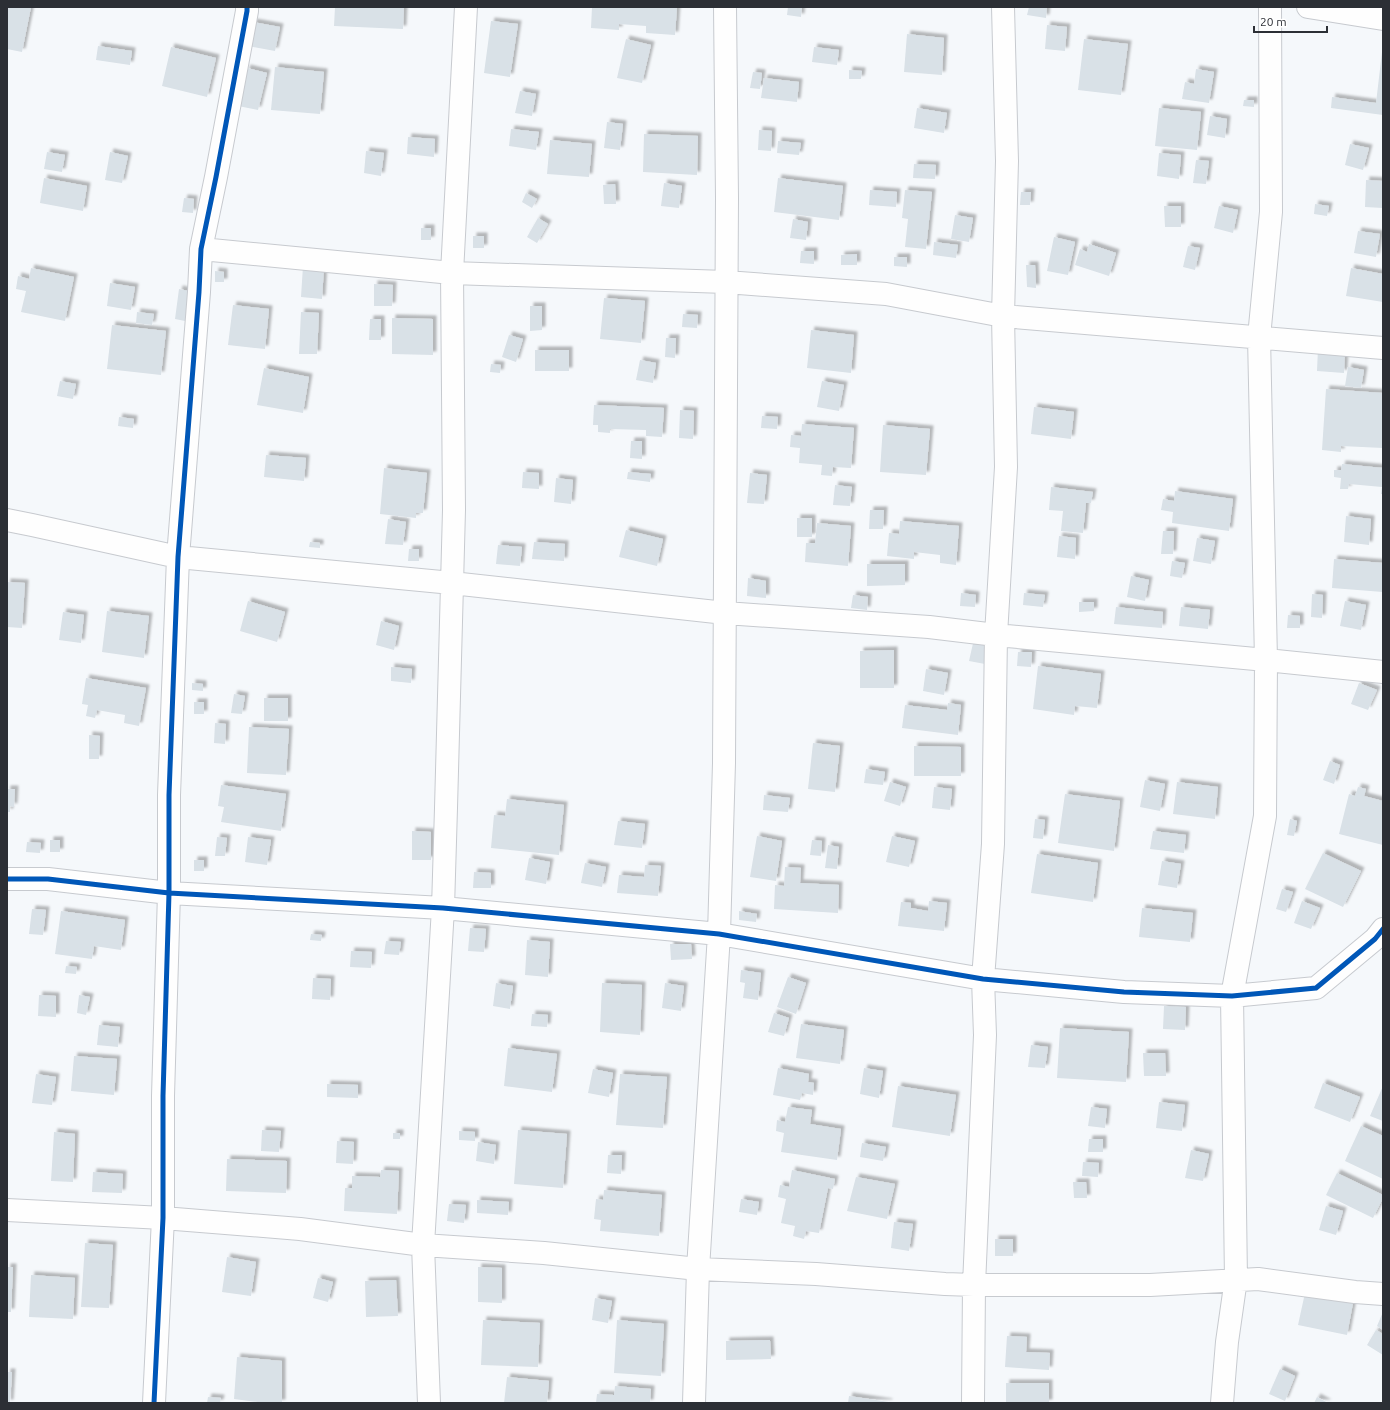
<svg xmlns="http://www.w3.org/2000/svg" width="1390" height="1410" viewBox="0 0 1390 1410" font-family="Ubuntu,sans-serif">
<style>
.building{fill:#d9e1e7;filter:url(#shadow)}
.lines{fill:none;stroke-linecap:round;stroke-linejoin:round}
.minor-casing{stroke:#c7cacf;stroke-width:24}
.minor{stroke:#fefefe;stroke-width:22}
.cycleway-casing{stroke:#fff;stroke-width:8}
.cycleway{stroke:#0057b8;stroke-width:5}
</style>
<defs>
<filter id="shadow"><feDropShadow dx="3.5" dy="-3.5" stdDeviation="1" flood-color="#0004"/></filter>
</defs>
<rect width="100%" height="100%" fill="#f5f8fb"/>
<path class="building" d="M7 7H31L22 52 7 49Z
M335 7H404L403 29 334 26Z
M592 7H677L675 35 646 33V26L619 24V30L591 28Z
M788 7H802L801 17 787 15Z
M1029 7H1047L1046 18 1027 15Z
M491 21 518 24 510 77 484 73Z
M253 22 280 27 275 51 248 46Z
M1047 25 1067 27 1065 51 1045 49Z
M907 34 944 38 942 75 904 72Z
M626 39 651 45 642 83 617 78Z
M1084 39 1128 44 1121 95 1078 90Z
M98 46 132 51 130 65 96 60Z
M171 47 216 58 207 97 162 86Z
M814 47 839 50 837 65 812 62Z
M1382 52 1383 115 1331 108 1332 97 1376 103Z
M275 67 324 72 320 114 271 110Z
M247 68 267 73 258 110 238 106Z
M1196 69 1214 72 1209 103 1182 99 1185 82 1194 84Z
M849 70 862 71 861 79H849Z
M753 72 762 73 760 89 750 88Z
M764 78 799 82 797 102 761 98Z
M520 91 536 94 532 116 515 113Z
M1244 100H1254V107L1243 106Z
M917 108 947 113 944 133 914 128Z
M1159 108 1201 112 1197 150 1155 146Z
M1210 116 1227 119 1225 138 1207 135Z
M607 122 623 124 620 150 604 148Z
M511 129 539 132 536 150 509 146Z
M759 130 772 131 771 151 758 150Z
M644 134 698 136 697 175 643 172Z
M408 137 435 139 434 157 407 154Z
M550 140 592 144 589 177 547 174Z
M778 141 801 143 799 155 777 153Z
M1350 144 1369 148 1363 170 1345 165Z
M366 151 384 153 381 176 364 173Z
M47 152 65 155 62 172 44 169Z
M110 152 128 156 122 183 105 180Z
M1159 153 1181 155 1179 179 1157 176Z
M1196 160 1209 161 1206 184 1193 183Z
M914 164 936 165 935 179 913 178Z
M44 178 87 186 83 211 40 203Z
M778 178 843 186 839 220 774 212Z
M1366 180 1383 181V208L1365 207Z
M664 183 682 186 679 208 661 206Z
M615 184 616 204H604L603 185Z
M870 190 897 192 896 207 869 205Z
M905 190 932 192 926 249 905 247 908 219 902 218Z
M1021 192H1031L1030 205H1020Z
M526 193 537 199 532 208 522 202Z
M184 198 194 199 193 213 182 212Z
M1315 204 1329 206 1327 216 1314 214Z
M1164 206H1181V227H1165Z
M1219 206 1238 210 1233 233 1214 228Z
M955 215 973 218 969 242 951 239Z
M538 218 548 224 537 243 527 237Z
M793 219 808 222 806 240 790 238Z
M421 228H431V240H421Z
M1358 231 1380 234 1376 257 1354 253Z
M473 236H484V248H473Z
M1054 237 1075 242 1068 275 1047 271Z
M934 242 958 245 956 258 933 255Z
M1089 244 1116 253 1109 276 1075 265 1080 249 1087 252Z
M1188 246 1200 248 1195 270 1183 267Z
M801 251H814V264L800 263Z
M857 254V265H841V255Z
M894 257H907V267L894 266Z
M1026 265H1035L1036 288 1027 287Z
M303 266 324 267 322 299 301 297Z
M31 268 74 277 65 321 21 312 26 291 16 289 18 276 29 279Z
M1351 268 1383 274V302L1346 296Z
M215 271 224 272V282H215Z
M110 283 135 287 131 310 107 306Z
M374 284 393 285 392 306H374Z
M179 289 194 292 190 322 175 319Z
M604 298 645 301 641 343 600 339Z
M233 305 269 309 265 349 228 345Z
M530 306H542V330L530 331Z
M137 312 154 314 152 325 136 323Z
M301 312 319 313 317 354H299Z
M683 314 698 315 697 328 682 327Z
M392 318 433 319V355L392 354Z
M370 319H381V340H369Z
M112 325 166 331 161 375 107 369Z
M811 330 854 335 851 373 807 368Z
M509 335 523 339 516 362 502 357Z
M666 338H676L675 358 665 357Z
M1318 348 1345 350 1344 373 1317 371Z
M535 350H569V371H535Z
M640 360 656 363 653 383 636 380Z
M491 364 501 365 500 373 490 372Z
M1348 367 1364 370 1361 388 1345 386Z
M264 368 309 377 303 413 257 405Z
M60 381 76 384 73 399 57 396Z
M822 381 844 385 839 411 817 407Z
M1326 389 1383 393V448L1341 446V452L1322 450Z
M594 405 664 408 662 437 646 436V430L610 429V433L598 432V425H593Z
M1034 407 1074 412 1071 439 1031 434Z
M680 410 694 411 693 439 679 438Z
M762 416 778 417 777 429 761 428Z
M119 417 134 419 133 428 118 426Z
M802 424 854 428 851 468 833 467 832 476 821 475 822 465 799 463 800 448 790 447 791 435 801 436Z
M883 425 930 429 926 475 880 472Z
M631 441H642V459L630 458Z
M266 455 306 458 304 481 264 477Z
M1342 464 1383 468V494H1381L1382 487 1349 484 1348 489H1340L1341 478 1334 477V470H1341Z
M384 468 427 473 423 513H416V518L380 514Z
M523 472 539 473V489L522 488Z
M628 472 651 474 650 482 627 479Z
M750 473 767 475 764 504 747 503Z
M556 478 573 480 571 504 554 502Z
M835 485 852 487 850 506 833 505Z
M1051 487 1093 492 1091 503H1086L1083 533 1061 531 1063 511 1049 510Z
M1175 491 1233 499 1229 531 1172 523 1173 512 1161 510 1163 499 1174 501Z
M870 510H884L883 529H869Z
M1346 516 1371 519 1369 545 1344 542Z
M797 518H812V537H797Z
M388 519 406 522 403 545 385 544Z
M900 521 959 526 956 565 940 563V555L914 552V559L887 556 889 533 899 534Z
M817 523 851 526 848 566 805 562 806 543H815Z
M626 530 663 539 657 566 619 557Z
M1163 531H1174L1173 554H1161Z
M1059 536 1076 538 1075 559 1057 557Z
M1197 538 1215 541 1211 564 1193 561Z
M310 542 320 543V548L309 547Z
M534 542 565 544 564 561 532 559Z
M498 545 522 547 520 566 496 564Z
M409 549H419V561H408Z
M1334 559 1383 563V592L1332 588Z
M1172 561 1185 563 1182 578 1170 576Z
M867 564H905V585L867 586Z
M1131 576 1149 580 1145 601 1127 597Z
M748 578 766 581V598L747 596Z
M7 582 25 583 22 628 7 627Z
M961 593 976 595 975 607 960 606Z
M1024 593 1045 595 1043 607 1023 605Z
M1312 594 1323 595 1322 618 1311 617Z
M853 595 868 597 867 610 851 608Z
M248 601 285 612 277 642 240 631Z
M1345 601 1366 605 1361 630 1340 626Z
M1079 602H1094V611L1079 612Z
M1116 607 1163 612 1162 628 1114 624Z
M1181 607 1210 610 1208 629 1179 626Z
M107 611 149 616 144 658 102 652Z
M63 612 84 615 81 643 59 640Z
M1288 615 1300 616V628H1287Z
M381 621 399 626 394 650 376 645Z
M974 639 989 643 985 664 969 661Z
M894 650V688H860V651Z
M1018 652H1032L1031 667 1017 666Z
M1038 666 1101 674 1097 708 1075 706 1074 715 1033 709Z
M391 667 412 669 411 683 391 681Z
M926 669 948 673 944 695 923 691Z
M86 678 146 688 139 726 124 723 125 715 97 710 95 718 86 716 88 705 82 704Z
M192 683 203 684V691L192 690Z
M1359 683 1377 690 1368 710 1351 704Z
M234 694 245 696 242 714 231 713Z
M264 698H288V721H264Z
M194 702H204V714H194Z
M948 703 961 705 958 735 902 728 905 705 947 710Z
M215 723 226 724 225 744 214 743Z
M249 727 289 729 286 775 247 773Z
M89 735 100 736 99 759H89Z
M813 743 840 746 835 792 808 789Z
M914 746 961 747V776H914Z
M1330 761 1340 765 1334 784 1323 780Z
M866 769 885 772 883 785 864 783Z
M1145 780 1165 784 1160 811 1140 807Z
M890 782 906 787 900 806 884 801Z
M1177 782 1218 787 1215 819 1173 814Z
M221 785 286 794 281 831 221 822 224 807 218 806Z
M934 787 952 789 950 810 932 808Z
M1358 787 1366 789 1364 796 1383 801V845L1339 834 1349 794 1355 796Z
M7 789H15L14 807 10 806V812H7Z
M1065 794 1120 801 1114 851 1058 843Z
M764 795 790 798 788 812 763 810Z
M507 799 564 805 559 855 491 848 494 815 505 816Z
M1035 819 1045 820 1043 839 1033 838Z
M1290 819 1297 821 1294 836 1287 835Z
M618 821 645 824 642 848 614 845Z
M412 831 431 832V860H412Z
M1153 831 1186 835 1184 853 1150 849Z
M757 836 782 841 776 881 750 877Z
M892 836 915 841 909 867 886 862Z
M217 837 227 838 225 856H215Z
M248 837 271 840 267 865 245 862Z
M50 840H60V852H50Z
M812 840 822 841 821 856 810 855Z
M27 842 41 843 40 853 26 852Z
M828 845 839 847 837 869 825 868Z
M1323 853 1361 871 1343 907 1305 889Z
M1037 854 1098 863 1093 902 1031 893Z
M529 858 550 862 546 884 525 880Z
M194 860H204V871H194Z
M1162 861 1181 864 1177 888 1158 885Z
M585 863 606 867 602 887 581 883Z
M645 865 661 866 658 896 617 893 619 875 644 877Z
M785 867 801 868 800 883 839 885 838 913 774 909 775 885 784 886Z
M474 872 491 873V888H473Z
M1282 889 1293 892 1286 912 1276 909Z
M929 901 947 903 944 931 898 926 901 902 911 903V908L928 911Z
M1302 901 1320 908 1311 929 1294 923Z
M1142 908 1193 913 1190 942 1139 937Z
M32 909 46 910 43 935 29 934Z
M61 911 125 920 121 950 94 946 92 959 55 954Z
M739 911 757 914 756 922 739 920Z
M470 928 486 929 484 952 468 951Z
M311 934 322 935 321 941 310 940Z
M527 940 550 942 548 977 525 975Z
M386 941 401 942 399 955 384 954Z
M670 944H691L692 959 671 960Z
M351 951 372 952 371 968 350 967Z
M66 966 77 967 76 974 65 973Z
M741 970 761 973 758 1000 743 998 745 983 740 982Z
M788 977 806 983 796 1014 777 1007Z
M313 978 331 979 330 1000 312 999Z
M496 983 513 986 510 1009 493 1006Z
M602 983 642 985 640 1035 600 1032Z
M665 983 684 986 681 1011 662 1008Z
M39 995 56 996V1017L38 1016Z
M79 995 90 997 86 1015 77 1013Z
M1164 1006 1186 1007 1185 1030 1163 1029Z
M774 1013 789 1018 784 1036 768 1032Z
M532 1014 548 1015 547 1027 531 1026Z
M801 1024 844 1030 840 1064 796 1058Z
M99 1025 120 1027 118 1047 97 1045Z
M1060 1028 1129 1032 1126 1082 1057 1078Z
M1031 1045 1048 1047 1045 1068 1028 1067Z
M508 1048 557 1054 552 1092 504 1086Z
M1143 1053H1165L1166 1076H1144Z
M74 1056 117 1059 114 1095 71 1091Z
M778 1068 809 1074 808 1082 814 1083 813 1095 802 1093 800 1100 773 1095Z
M864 1068 883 1071 879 1098 860 1094Z
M593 1069 613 1073 609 1097 588 1093Z
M36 1074 56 1077 52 1105 32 1103Z
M620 1074 667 1077 663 1128 616 1125Z
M1323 1083 1360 1097 1350 1122 1314 1108Z
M327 1084 358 1085V1098L327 1097Z
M898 1086 956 1095 950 1136 892 1127Z
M1383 1086V1121L1370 1116Z
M1159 1102 1185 1105 1182 1131 1156 1128Z
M788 1107 812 1110 810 1124 841 1129 837 1160 781 1152 784 1133 776 1131 777 1120 785 1122Z
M1091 1107 1107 1109 1105 1128 1088 1126Z
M1361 1126 1383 1136V1179L1345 1161Z
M262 1130 281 1131 279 1152 261 1151Z
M518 1130 567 1134 563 1188 514 1184Z
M459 1131 475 1132V1141L459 1140Z
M54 1132 75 1134 73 1182 51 1181Z
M393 1133H400V1139H393Z
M1089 1139H1103V1152H1088Z
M337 1141 354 1142 353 1164 336 1163Z
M478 1142 496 1145 494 1164 476 1161Z
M862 1143 886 1147 883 1161 860 1157Z
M1191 1150 1209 1154 1203 1181 1185 1178Z
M608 1155H622L621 1174 607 1173Z
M227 1159 287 1161 286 1193 226 1191Z
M1083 1162 1099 1163 1098 1177 1082 1176Z
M381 1170 399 1171 397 1214 344 1211 345 1188H352V1176L380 1177Z
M792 1170 835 1179 833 1189 828 1188 819 1233 806 1231 804 1239 793 1236 795 1226 781 1223 786 1199 778 1197 780 1185 789 1187Z
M93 1172 123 1174 122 1193 92 1192Z
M1337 1173 1383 1195V1198L1373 1218 1326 1195Z
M856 1177 895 1184 887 1219 847 1211Z
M1073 1182H1086L1087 1198H1074Z
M604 1190 662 1195 659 1236 600 1231 601 1220 594 1219 596 1199 603 1200Z
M741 1199 759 1202 757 1215 739 1212Z
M477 1200 509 1202 508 1215 477 1213Z
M449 1204 466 1205 464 1223 447 1221Z
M1326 1206 1343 1211 1336 1235 1319 1230Z
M894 1222 913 1224 909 1251 891 1248Z
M995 1239H1013V1256H995Z
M85 1243 113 1245 109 1308 81 1307Z
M227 1257 256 1262 251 1296 222 1292Z
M7 1267H13L11 1312H7Z
M478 1267 502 1268V1303L478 1302Z
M31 1275 75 1278 73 1319 29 1317Z
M318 1278 333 1282 328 1302 313 1298Z
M396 1280 398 1316 366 1317 365 1281Z
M1305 1293 1353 1303 1347 1335 1298 1325Z
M595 1298 612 1301 608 1323 592 1320Z
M1383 1312V1330L1377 1326Z
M483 1320 540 1323 538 1367 481 1365Z
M617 1320 664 1324 661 1376 614 1373Z
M1376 1330 1383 1334V1355L1367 1345Z
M1007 1336 1027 1337 1026 1352 1050 1353 1049 1370 1005 1367Z
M770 1340 771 1359 726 1360V1341Z
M237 1357 282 1361V1403H266L234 1399Z
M1280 1369 1295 1376 1285 1401 1269 1394Z
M7 1372H12L10 1403H7Z
M507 1377 549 1381 547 1403H504Z
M1006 1383H1049V1403H1006Z
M615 1386 651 1389 650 1403H596L597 1394 614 1395Z
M849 1396 889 1402V1403H848Z
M208 1397 221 1398 220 1403H207Z
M1317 1397 1328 1403H1314Z"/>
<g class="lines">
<g class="minor-casing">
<path id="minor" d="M1308 7 1383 19
M201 249 452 273 726 282 886 294 1003 316 1383 348
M7 520 32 525 178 557 452 583 725 613 929 627 996 635 1266 660 1383 672
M7 879H48L169 893 443 908 719 934 983 979 1124 992 1232 996 1316 988 1375 939 1383 929
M7 1210 163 1218 300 1229 423 1245 544 1253 698 1269 816 1274 945 1284 974 1285H1150L1258 1279 1355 1292 1383 1294
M154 1403 163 1218V1096L169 893V795L178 557 199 292 201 249 216 177 247 11V7
M429 1403 423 1245 443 908 446 808 454 510 452 273 466 7
M694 1403 698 1269 719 934 724 763 727 198 725 7
M973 1403 974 1285 985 1035 983 979 993 844 996 635 1006 467 1003 316 1007 161 1003 7
M1222 1403 1227 1342 1236 1279 1232 996 1265 816 1266 660 1259 337 1271 212 1270 7"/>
</g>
<use href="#minor" class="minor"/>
<g class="cycleway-casing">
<path id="cycleway" d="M7 879H48L169 893 443 908 719 934 983 979 1124 992 1232 996 1316 988 1375 939 1383 929
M154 1403 163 1218V1096L169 893V795L178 557 199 292 201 249 216 177 247 11V7"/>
</g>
<use href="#cycleway" class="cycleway"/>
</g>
<rect width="1390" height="1410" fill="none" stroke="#2c2f35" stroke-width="16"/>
<path d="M1254 26v6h73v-6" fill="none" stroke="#2c2f35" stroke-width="2"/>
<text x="1260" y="26" font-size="12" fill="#2c2f35" stroke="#ffffff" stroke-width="3" paint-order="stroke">20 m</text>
</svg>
